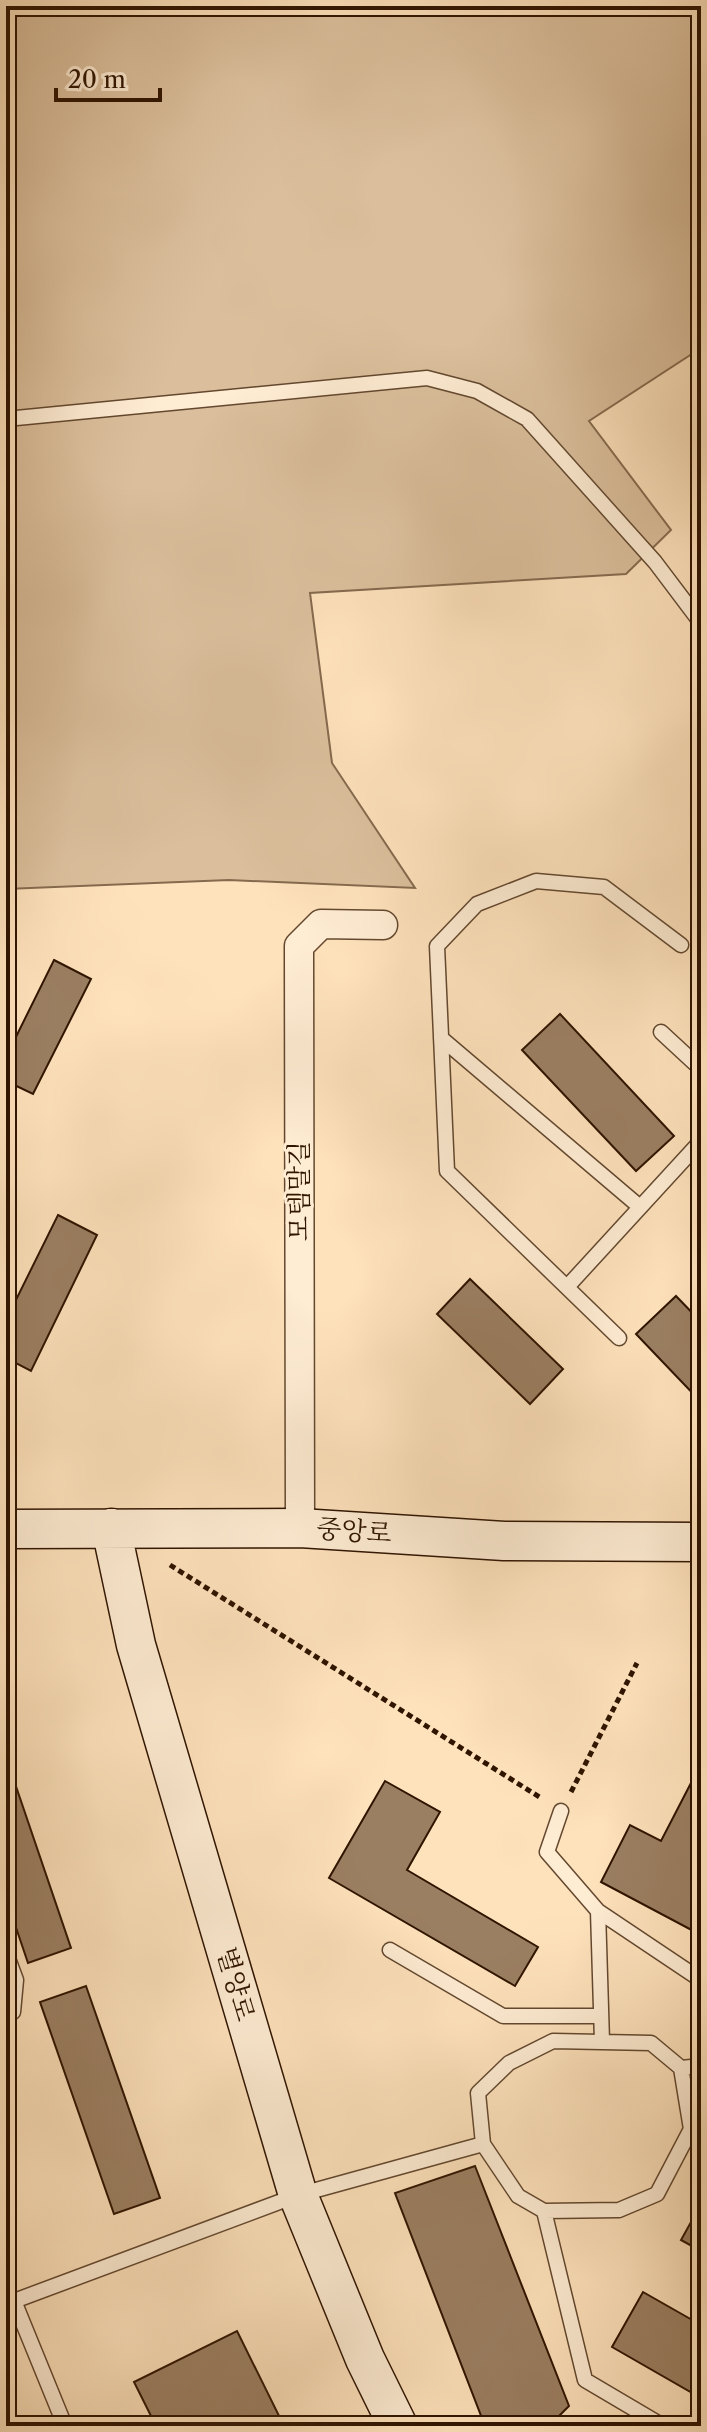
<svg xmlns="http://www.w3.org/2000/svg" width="707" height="2432" viewBox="0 0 707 2432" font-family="'Libre Caslon Text','Noto Serif KR',serif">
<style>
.green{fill:#dbbf9c;stroke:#856a4e;stroke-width:2}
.building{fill:#9b7f62;stroke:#2f1400;stroke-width:2}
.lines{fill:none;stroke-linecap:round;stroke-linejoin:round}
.lane-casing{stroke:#63482f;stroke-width:17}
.street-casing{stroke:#63482f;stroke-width:31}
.secondary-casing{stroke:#2f1400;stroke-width:41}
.path{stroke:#2f1400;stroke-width:5;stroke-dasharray:6 4;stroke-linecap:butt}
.lane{stroke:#feecd3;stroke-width:14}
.street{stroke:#feecd3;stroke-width:28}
.secondary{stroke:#feecd3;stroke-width:38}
.labels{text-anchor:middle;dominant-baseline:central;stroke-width:6;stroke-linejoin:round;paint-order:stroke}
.street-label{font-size:26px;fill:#2f1400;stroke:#feecd3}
</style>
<rect width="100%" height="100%" fill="#fee2bc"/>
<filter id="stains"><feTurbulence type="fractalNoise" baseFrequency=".0025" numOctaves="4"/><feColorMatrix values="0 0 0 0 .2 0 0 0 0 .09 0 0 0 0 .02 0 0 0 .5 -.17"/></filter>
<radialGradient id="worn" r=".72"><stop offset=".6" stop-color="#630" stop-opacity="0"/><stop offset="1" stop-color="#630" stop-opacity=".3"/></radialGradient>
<path class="green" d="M6 6H701V348L589 421 671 530 626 574 310 593 332 763 415 888 229 880 6 889Z"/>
<path class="building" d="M701 405V459L691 408Z
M54 960 91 979 33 1094 6 1081V1057Z
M560 1014 674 1136 636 1171 522 1050Z
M58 1215 97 1235 31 1371 6 1358V1320Z
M470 1279 563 1369 530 1404 437 1314Z
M676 1296 701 1322V1402L636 1334Z
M6 1757 71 1948 28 1963 6 1898Z
M385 1781 440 1812 407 1870 538 1947 515 1986 329 1878Z
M691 1783 701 1789V1935L601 1882 630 1825 661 1841Z
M86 1986 160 2198 114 2214 40 2002Z
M475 2166 569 2406 549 2426H485L395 2193Z
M701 2204V2251L681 2240Z
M643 2292 701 2325V2398L612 2347Z
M237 2331 284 2426H156L134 2382Z
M6 2406 15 2411 6 2426Z"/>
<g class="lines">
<g class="lane-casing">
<path id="lane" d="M6 419 427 378 477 391 527 419 655 562 701 623
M661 1032 701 1069
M441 1038 640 1207
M567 1287 701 1141
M619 1338 447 1171 437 946 477 904 536 881 604 887 681 945
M561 1811 547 1852 598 1911 701 1980
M598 1911 602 2041
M390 1950 503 2016H601
M6 1953 16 1980 13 2012
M553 2041 651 2043 681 2068 691 2129 657 2194 619 2210 544 2211 518 2196 483 2144 478 2093 509 2063Z
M681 2068 701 2066
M544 2211 585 2380 663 2426
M14 2301 65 2426
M6 2304 298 2195 483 2144"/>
</g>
<g class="street-casing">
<path id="street" d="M300 1528 299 946 321 924 383 925"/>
</g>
<g class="secondary-casing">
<path id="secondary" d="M111 1528 136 1645 298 2195 365 2359 398 2426
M6 1529 300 1528 504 1541 701 1542"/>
</g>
<path class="path" d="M170 1565 541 1798
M571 1792 637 1663"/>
<use href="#lane" class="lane"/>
<use href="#street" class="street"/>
<use href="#secondary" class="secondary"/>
</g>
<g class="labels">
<g class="street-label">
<text transform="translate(299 1191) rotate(-90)">모템말길</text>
<text transform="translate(354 1531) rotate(4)">중앙로</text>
<text transform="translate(236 1984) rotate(74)">별양로</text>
</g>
</g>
<rect width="707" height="2432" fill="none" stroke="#fee2bc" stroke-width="32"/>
<rect x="8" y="8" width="691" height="2416" fill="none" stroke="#2f1400" stroke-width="4"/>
<rect x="16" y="16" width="675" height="2400" fill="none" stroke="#2f1400" stroke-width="2"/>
<path d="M56 88v12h104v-12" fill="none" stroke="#2f1400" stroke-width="4"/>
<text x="68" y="88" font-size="24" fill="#2f1400" stroke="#feecd3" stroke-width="6" paint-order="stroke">20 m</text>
<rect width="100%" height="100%" filter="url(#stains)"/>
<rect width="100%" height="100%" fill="url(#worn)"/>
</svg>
